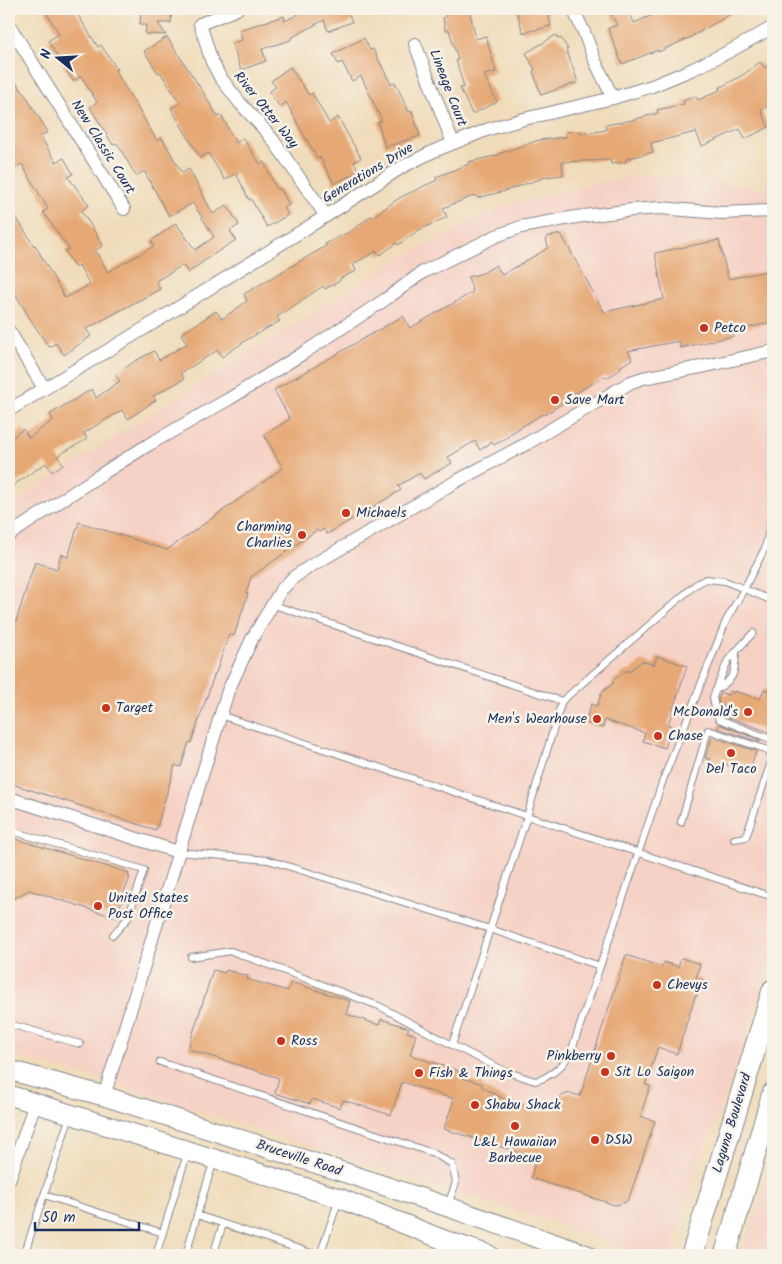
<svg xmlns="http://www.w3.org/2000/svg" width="782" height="1264" viewBox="0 0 782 1264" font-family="Kalam,sans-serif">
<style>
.built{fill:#f6d1c5}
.building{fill:#e6a874}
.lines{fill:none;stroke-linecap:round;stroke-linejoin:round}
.lane-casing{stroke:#86868c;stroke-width:8}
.street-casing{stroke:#86868c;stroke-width:14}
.secondary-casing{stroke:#86868c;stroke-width:21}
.primary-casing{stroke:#86868c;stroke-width:23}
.lane{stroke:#fff;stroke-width:6}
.street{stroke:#fff;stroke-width:12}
.secondary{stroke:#fff;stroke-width:19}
.primary{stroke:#fff;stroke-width:21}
.poi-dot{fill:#c8321e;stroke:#f7f3e8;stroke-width:2}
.labels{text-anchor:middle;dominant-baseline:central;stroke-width:5;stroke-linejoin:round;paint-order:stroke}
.street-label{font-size:14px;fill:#1b2f5e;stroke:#f7f3e8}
.poi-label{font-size:14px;fill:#1b2f5e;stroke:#f7f3e8;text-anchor:start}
</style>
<rect width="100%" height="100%" fill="#f7f3e8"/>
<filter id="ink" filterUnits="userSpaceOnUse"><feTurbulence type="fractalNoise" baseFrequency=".02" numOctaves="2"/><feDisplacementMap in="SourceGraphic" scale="10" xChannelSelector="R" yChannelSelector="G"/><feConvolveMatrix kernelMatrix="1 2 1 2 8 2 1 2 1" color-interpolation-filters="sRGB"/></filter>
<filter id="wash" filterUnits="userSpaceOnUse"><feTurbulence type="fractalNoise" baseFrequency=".0096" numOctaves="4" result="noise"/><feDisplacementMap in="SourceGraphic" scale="20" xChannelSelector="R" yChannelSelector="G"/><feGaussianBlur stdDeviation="1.12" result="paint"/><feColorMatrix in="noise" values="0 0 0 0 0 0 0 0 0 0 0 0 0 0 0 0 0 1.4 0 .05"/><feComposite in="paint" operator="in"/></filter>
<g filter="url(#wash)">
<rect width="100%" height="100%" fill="#f0dcba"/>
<path class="built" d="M773 155V951L730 1086 702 1153 672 1250 666 1255H635L610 1243 561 1225 429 1184 92 1077 9 1055V505L146 417 404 255 503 206 594 183 645 175 715 181 765 191Z
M773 1156V1255H737L750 1230Z"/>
<g id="blocks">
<path class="building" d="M44 9H74L98 47 101 45 117 69 115 70 157 141 162 138 182 173 189 169 213 214 227 205 239 225 230 231 236 240 208 258 188 273 183 265 156 281 160 289 86 329 91 336 64 355 56 343 49 347 30 319 9 283V205L34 246 35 245 65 298 90 285 79 265 75 268 65 251 69 249 43 212 48 209 22 164 13 169 9 163V85L15 81 29 100H28L48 132 40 136 56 162 64 158 73 174 68 177 89 205 81 211 92 227 103 246 95 250 108 272 154 246 151 241 176 223 195 250 214 237 193 203 169 216 144 171 136 176 117 143 113 145 90 107 97 102 81 76 73 81 48 41 59 34Z
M141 9H172L171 23H158L166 35 145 34 146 25H140Z
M308 9H347L352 22 328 31 324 20 291 38V40L262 49 266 61 241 70 232 43 242 40 239 30 284 16 285 21Z
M444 9H469L476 39 486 36 496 72 484 75 497 102 472 114 460 88 464 87 456 60H458L449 30H445L443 18 446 17Z
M516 9H547L551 26 523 33Z
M608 9H628L634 23 666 9H739L691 37 658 52V50L622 64 608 28 617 25Z
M556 35 558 39 561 38 568 49H566L578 82 541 95 533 71 535 70 526 53Z
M167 37 203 92 218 117 221 115 236 143 243 138 260 164 264 162 277 190 280 188 289 205 284 208 288 215 267 227 251 199 249 200 236 173 225 180 208 153 200 158 171 108 180 103 160 72 158 73 144 51Z
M364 38 370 50 373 49 391 84 395 82 409 112 412 111 420 136 385 147 378 122 382 121 361 76 352 81 342 62 338 64 333 54Z
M760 62 765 68 773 62V102L761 111 769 127 745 139 740 129 702 146 696 132 651 143 653 152 626 159V162L611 164 610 160 562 162 563 175 546 177 505 191 477 198 476 195 443 208 447 217 417 231 398 245 397 243 380 255 377 251 353 264 356 271 339 279 340 281 325 289 323 286 277 317 280 321 248 339 222 357 218 350 181 373 184 379 153 396 156 400 128 419 122 410 84 433 87 439 57 456 63 464 52 472 46 463 9 488V440L23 429 29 438 53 420 50 414 92 389 96 398 120 381 115 375 135 361 154 351 159 360 187 344 181 334 216 311 222 319 247 301 244 294 326 246 325 244 351 231 371 216 372 217 401 197 437 180 436 177 469 164 468 162 499 155 498 154 539 140 566 137 565 132 581 131 582 134 606 130 605 125 628 121 658 113 657 110 684 104 683 101 696 96 698 100 720 90 719 88 743 75Z
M290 67 309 95 312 93 329 123 338 117 361 158 354 162 359 171 334 184 320 157 318 159 305 137 286 102 280 107 269 92 276 87 271 81Z
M561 234 604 312 664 299 655 253 719 240 728 279 772 270 773 279V322L733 331 734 336 680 348 679 341 628 351 632 359 620 367 621 369 607 378 605 376 569 397 570 399 544 415 543 414 508 435V437L494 445 492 442 480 450 475 441 448 457 452 463 424 479 420 473 398 486 401 490 327 534 324 529 319 532 317 530 251 577 246 593 248 594 234 636 229 634 216 673H215L191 743 189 742 181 767 175 765 156 830 9 783V643L35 562 57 569 61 554 68 557 79 522 167 550 283 468 264 435 290 419 274 390 403 316 410 328 473 292 468 277 483 273 496 265 502 275 548 248 546 237Z
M657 656 687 666 668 725 672 726 665 748 643 741 645 733 605 720 603 728 585 723 591 704 597 706 602 692 614 683 612 681 627 670 628 672 642 661 654 665Z
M764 689 773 692V726L771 733 723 715 722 714 725 706 719 704 718 699 721 693 729 695 730 691 733 693 734 691 760 699Z
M719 724 760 740V742L717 728Z
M712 737 756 751 750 771 733 765 732 766 724 764 723 769 709 764 710 759 705 758Z
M9 837 129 873 128 877H130L126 888H125L117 918 29 890 9 901Z
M626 955 662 967 664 962 678 967 681 958 700 964 696 978 703 980 697 996H695L677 1054 658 1047 645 1085 650 1086 640 1116 655 1121 629 1198 626 1202 620 1204 615 1205 531 1178 536 1158 444 1129 454 1099 402 1082 391 1115 343 1100 340 1108 312 1099 310 1104 275 1093 279 1078 188 1049 213 970 225 973 226 970 248 976 247 979 288 991 291 982 350 1001 346 1014 379 1025 381 1019 409 1028 407 1032 416 1035 410 1055 465 1073 463 1078 483 1084 481 1086 498 1096 509 1101 520 1105 552 1111V1108L554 1109 557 1100 563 1095 570 1093 580 1096Z"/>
</g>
</g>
<g filter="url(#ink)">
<use href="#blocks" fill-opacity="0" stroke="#86868c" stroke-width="1"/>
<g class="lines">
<g class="lane-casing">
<path id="lane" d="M271 604 562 701
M753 633 728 660 713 697 715 709 719 719 770 739 773 738
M716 690C735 678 735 674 736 652
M220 715 773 897
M681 822 708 730 765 749 769 752 772 759 746 837 734 839
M9 830 144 870 128 918 113 935
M178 852 268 860 490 929 600 966
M191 957 231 951 379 1006 452 1045 505 1071 535 1081 544 1078 554 1072 563 1064 571 1052 663 780 726 621 744 589 765 548 773 512
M9 1024 80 1044
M452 1045 527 816 562 701 695 585 706 579 725 581 773 601
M160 1062 433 1153 452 1164 456 1182 448 1205
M214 1160 197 1215 317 1255
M44 1195 70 1116
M214 1252 223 1224
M24 1255 44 1195 163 1233
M156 1255 187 1154
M186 1255 197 1215
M320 1255 339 1199
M439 1255 444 1241"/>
</g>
<g class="street-casing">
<path id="street" d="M237 9 200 24 212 62 220 77 240 103 263 128 273 140 326 216
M573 9 584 32 595 61 613 98
M9 25 124 209
M415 44 453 143
M9 331 44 388
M9 410 160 319 326 216 402 167 434 151 489 129 524 119 613 98 652 86 693 69 732 50 773 27
M9 535 97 477 148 445 229 399 302 354 386 299 423 272 496 236 521 227 576 217 633 210 659 208 722 213 773 211
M9 798 178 852
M104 1096 228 691 252 639 281 590 294 577 309 567 455 482 526 444 631 382 643 378 706 366 773 351
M9 1180 35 1103"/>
</g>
<g class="secondary-casing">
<path id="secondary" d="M9 1070 104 1096 346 1173 448 1207 587 1255
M9 1095 339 1198 444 1240 489 1255"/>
</g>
<g class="primary-casing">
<path id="primary" d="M692 1255 773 990
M725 1255 773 1093"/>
</g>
<use href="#lane" class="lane"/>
<use href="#street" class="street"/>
<use href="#secondary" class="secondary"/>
<use href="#primary" class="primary"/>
</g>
</g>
<g class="poi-dot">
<circle cx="704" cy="328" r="5"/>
<circle cx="555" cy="400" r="5"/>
<circle cx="346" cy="513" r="5"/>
<circle cx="302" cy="535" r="5"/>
<circle cx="106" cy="708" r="5"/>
<circle cx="748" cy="712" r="5"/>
<circle cx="597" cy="719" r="5"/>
<circle cx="658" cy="736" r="5"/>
<circle cx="731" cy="753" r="5"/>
<circle cx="98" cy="906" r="5"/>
<circle cx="657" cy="985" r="5"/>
<circle cx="281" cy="1041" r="5"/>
<circle cx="611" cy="1056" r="5"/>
<circle cx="605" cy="1072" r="5"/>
<circle cx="419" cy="1073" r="5"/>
<circle cx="475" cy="1105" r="5"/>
<circle cx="515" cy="1126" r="5"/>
<circle cx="595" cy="1140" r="5"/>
</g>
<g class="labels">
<g class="street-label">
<text transform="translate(448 88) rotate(69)">Lineage Court</text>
<text transform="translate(266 110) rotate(51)">River Otter Way</text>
<text transform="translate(103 147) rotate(58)">New Classic Court</text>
<text transform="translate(368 173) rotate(-31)">Generations Drive</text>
<text transform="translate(732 1123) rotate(-73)">Laguna Boulevard</text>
<text transform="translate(299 1158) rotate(18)">Bruceville Road</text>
</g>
<g class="poi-label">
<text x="714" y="328">Petco</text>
<text x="565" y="400">Save Mart</text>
<text x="356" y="513">Michaels</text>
<text x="292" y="527" text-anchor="end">Charming<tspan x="292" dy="16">Charlies</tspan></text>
<text x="116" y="708">Target</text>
<text x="738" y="712" text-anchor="end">McDonald's</text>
<text x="587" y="719" text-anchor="end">Men's Wearhouse</text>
<text x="668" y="736">Chase</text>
<text x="731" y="769" text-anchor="middle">Del Taco</text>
<text x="108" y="898">United States<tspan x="108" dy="16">Post Office</tspan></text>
<text x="667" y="985">Chevys</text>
<text x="291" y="1041">Ross</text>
<text x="601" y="1056" text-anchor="end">Pinkberry</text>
<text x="615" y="1072">Sit Lo Saigon</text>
<text x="429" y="1073">Fish &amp; Things</text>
<text x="485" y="1105">Shabu Shack</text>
<text x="605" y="1140">DSW</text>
<text x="515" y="1142" text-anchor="middle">L&amp;L Hawaiian<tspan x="515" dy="16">Barbecue</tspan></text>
</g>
</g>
<rect width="782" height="1264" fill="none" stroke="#f7f3e8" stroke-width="30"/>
<g transform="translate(58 58) rotate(288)" stroke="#f7f3e8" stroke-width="4" paint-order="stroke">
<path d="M0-4L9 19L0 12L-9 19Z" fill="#1b2f5e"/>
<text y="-8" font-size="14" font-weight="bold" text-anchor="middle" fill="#1b2f5e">N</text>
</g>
<path d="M35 1222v8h104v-8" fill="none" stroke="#1b2f5e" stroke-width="2.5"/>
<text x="42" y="1222" font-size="15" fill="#1b2f5e" stroke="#f7f3e8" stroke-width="4" paint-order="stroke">50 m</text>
</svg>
